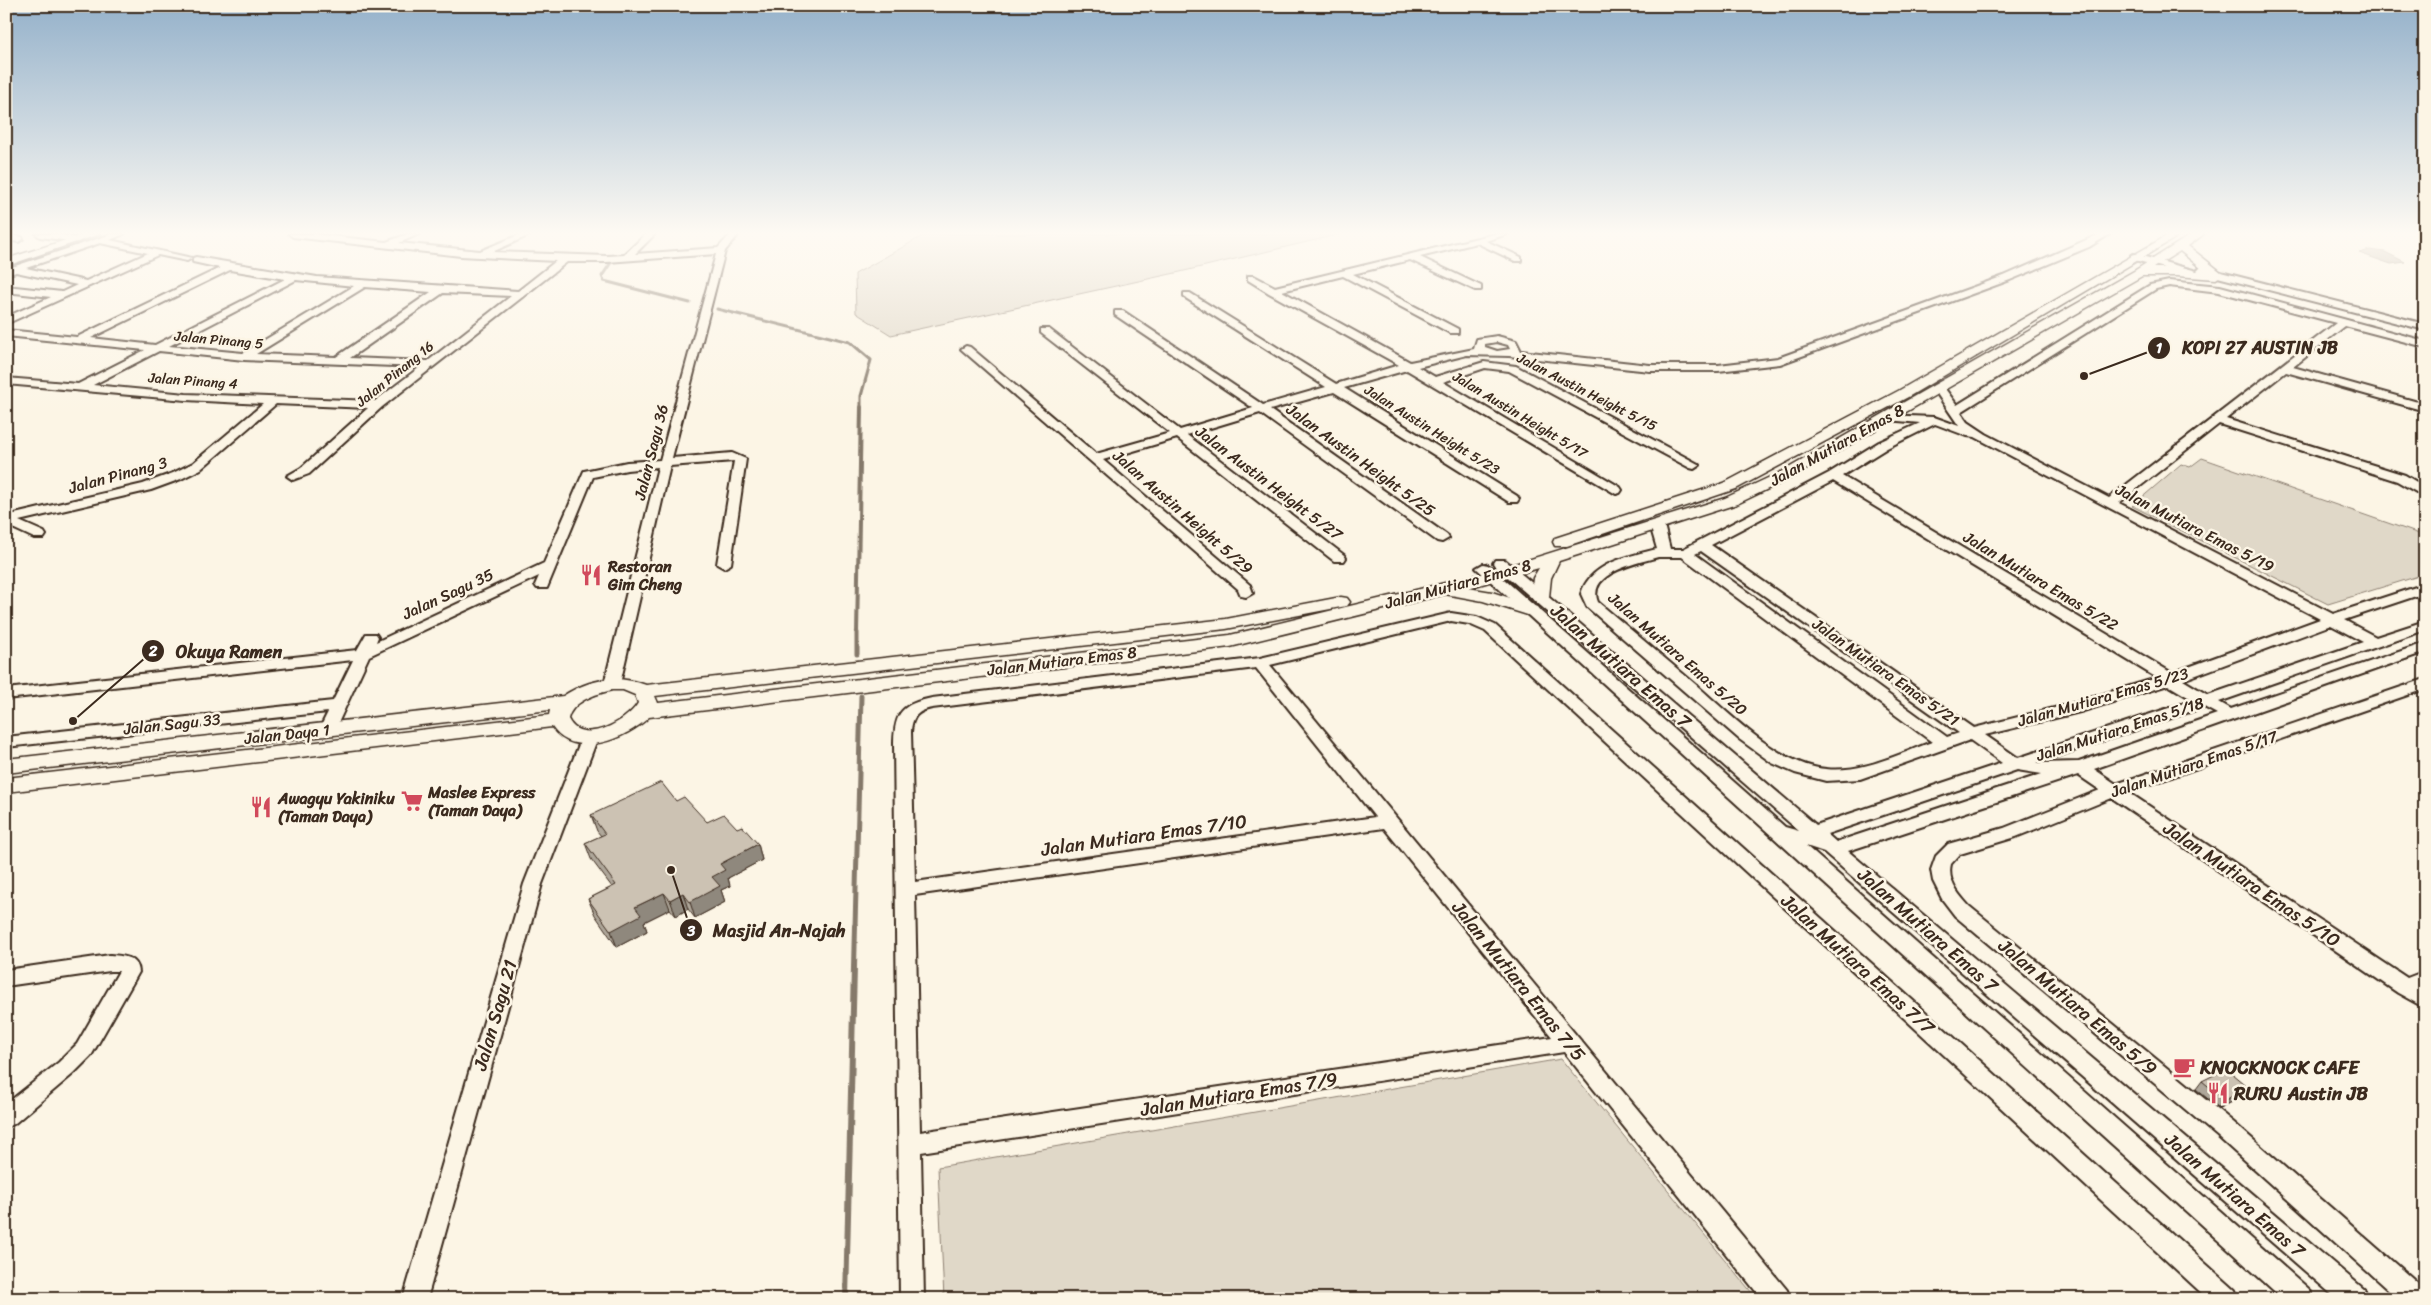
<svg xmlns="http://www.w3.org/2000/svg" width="2431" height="1305" viewBox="0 0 2431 1305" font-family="Sriracha,sans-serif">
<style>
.green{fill:#e0d8c8;stroke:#8e8173}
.water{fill:#b7ad9e;stroke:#85796b}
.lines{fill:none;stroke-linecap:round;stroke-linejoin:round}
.stream-far3{stroke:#85796b;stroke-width:3}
.stream-far2{stroke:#85796b;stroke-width:4}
.stream-far1{stroke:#85796b;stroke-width:5}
.stream{stroke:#85796b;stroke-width:6}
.minor-casing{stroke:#3b2a1e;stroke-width:4}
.major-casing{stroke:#3b2a1e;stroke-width:3}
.minor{fill:#fcf5e5;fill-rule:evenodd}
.major{fill:#fcf5e5;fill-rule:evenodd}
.wall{fill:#afa79a;stroke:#3b2a1e}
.shaded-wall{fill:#8f887d;stroke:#3b2a1e}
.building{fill:#ccc2b3;stroke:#3b2a1e}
.labels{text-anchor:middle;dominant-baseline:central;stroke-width:5;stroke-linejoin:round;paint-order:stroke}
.far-street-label{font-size:14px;fill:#3b2a1e;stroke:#fcf5e5}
.street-label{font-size:16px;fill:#3b2a1e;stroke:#fcf5e5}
.poi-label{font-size:16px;font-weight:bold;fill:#3b2a1e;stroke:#fcf5e5;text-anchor:start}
.near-street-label{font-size:19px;fill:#3b2a1e;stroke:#fcf5e5}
.near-poi-label{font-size:19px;font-weight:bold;fill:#3b2a1e;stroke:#fcf5e5;text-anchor:start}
.leader{fill:none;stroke:#3b2a1e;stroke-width:2}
.callout-dot{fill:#3b2a1e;stroke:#fcf5e5;stroke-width:2}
.mark-label{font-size:15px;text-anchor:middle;font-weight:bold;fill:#fff}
.callout-label{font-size:18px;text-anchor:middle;font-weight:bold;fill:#3b2a1e;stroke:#fcf5e5;stroke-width:5;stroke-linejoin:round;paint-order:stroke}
</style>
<rect width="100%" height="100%" fill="#fcf5e5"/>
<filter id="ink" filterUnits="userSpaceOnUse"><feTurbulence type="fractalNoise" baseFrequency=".02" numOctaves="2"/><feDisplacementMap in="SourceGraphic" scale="10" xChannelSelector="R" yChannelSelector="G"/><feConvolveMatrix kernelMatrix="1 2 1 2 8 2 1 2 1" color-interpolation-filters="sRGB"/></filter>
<g filter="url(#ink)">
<path class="green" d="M926 234H1341L1180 272 891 335 856 313 855 274Z
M2202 458 2425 536V574L2328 604 2132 506 2181 464 2190 467Z
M1561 1059 1757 1299H944L938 1167Z"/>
<path class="water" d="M2370 250 2385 252 2405 262 2391 264 2359 253Z"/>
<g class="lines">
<path class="stream-far3" d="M610 264 602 276 604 281 690 303
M717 309 850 342 871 360 861 396V409"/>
<path class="stream-far2" d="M857 634 861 407"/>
<path class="stream-far1" d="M857 654V633
M855 927 861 696"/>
<path class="stream" d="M846 1299 855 926"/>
<g class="minor-casing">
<path id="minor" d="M6 234 22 237 23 239 19 242 6 240Z
M36 234H57L82 239 78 242 40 237Z
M112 234H124L110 240 192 258 187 261 158 255 6 324V317L51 297 6 292V286L62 292 77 285 16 272 6 275V269ZM100 243 148 253 86 281 26 268Z
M289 234H313L386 242 408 234H419L399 243 480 251 521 234H532L492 252 607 256 624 255 646 234H655L635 254 718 248 731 234H739L725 251 672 458 732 453 746 459 731 564 724 568 717 564 734 461 670 466 620 684 617 687H607L604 684 658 467 627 470 593 477 547 588H537L535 585 539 576 369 656 333 734H321L319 730 328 712 6 747V737L333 701 353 660 6 699V689L357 650 366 634H376L378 637 376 642 544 563 584 471 627 462 660 460 716 254 607 262H567L382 407 309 474 293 480 287 476 301 468 368 408 276 404 201 469 181 479 151 490 19 521 44 532 46 535 44 538H34L6 525V516L143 484 173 473 193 463 263 404 186 400 6 384V378L78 384 145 350 6 336V330L77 337 220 268 193 262V258L196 257 317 277 518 291 556 261 461 256 293 237ZM230 270 285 279 155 345 91 338ZM296 280 354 286 243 353 169 346ZM365 287 431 292 336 357 256 354ZM443 293 511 296 428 361 350 358ZM159 351 244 360 420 367 375 401 186 394 93 385Z
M1494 234H1507L1486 241 1521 257V261H1515L1477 243 1420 257 1481 286V290H1475L1410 260 1353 274 1458 329V333H1450L1343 276 1282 291 1410 362 1474 349 1477 339 1497 336 1516 341 1521 351 1650 365H1718L1778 358 2004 276 2100 234H2110L2089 247 2010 280 1780 364 1718 371H1650L1509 356 1467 355 1418 367 1435 377 1484 362 1516 366 1700 465 1694 469 1690 468 1509 371 1485 368 1443 382 1620 487 1622 490 1620 493 1616 494 1407 370 1344 388 1517 496 1519 499 1517 502H1509L1334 392 1270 410 1447 535 1449 538 1442 542 1437 541 1260 413 1187 435 1344 555 1346 558 1344 561H1334L1177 438 1103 460 1250 585 1253 593 1246 597 1241 596 1238 589 961 349 966 346 970 347 1096 454 1170 433 1041 333V329H1049L1180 430 1253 408 1115 315V311H1123L1263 405 1326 387 1184 297V293H1190L1336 384 1399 365 1269 293 1248 280V276H1254L1275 287ZM1497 342 1508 345 1510 349 1497 351 1485 347V344Z
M2134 254 2197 271 2201 267 2425 324V330L2198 272 2197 275H2191L2131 259V255Z
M2169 281 2220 286 2425 341V347L2345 326 2293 367 2425 404V411L2286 372 2226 419 2405 475 2425 487V497L2397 481 2219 424 2119 503 2333 614 2425 584V593L2344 620 2376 637 2425 621V630L2219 702 2231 709 2425 643V652L2094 769 2116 784 2425 679V689L2128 792 2407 978 2425 971V1008L2398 993 2112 798 2016 837 1960 854 1951 864C1947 881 1958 894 1969 906L2233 1122 2425 1290V1299H2398L2217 1136 1955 916 1942 899 1933 881 1931 870 1936 856 1948 844 2004 828 2100 790 2078 775 1848 851 2365 1290 2368 1299H2337L1824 852 1806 846 2310 1290 2313 1299H2283L1476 568 1483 564 1488 565 1785 827 1799 831 1495 566 1493 563 1495 560H1505L1816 825 2002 763 1970 740 1860 779 1826 781 1795 773 1772 763 1739 739 1587 607 1581 594C1590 563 1629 556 1657 549L1650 525 1652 522H1662L1664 525 1670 549H1683L1829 473 1879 442 1920 423 1887 420 1881 417 1883 415 1934 417 1959 426 1933 388 1935 386H1943L1957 405 2150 285ZM2169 286 2219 292 2336 323 2109 498 1986 434 1968 422 1961 412 2156 289ZM1935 424 1967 436 1975 437 2320 619 2172 673 1842 476 1887 448ZM1833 481 2157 678 2070 704 1974 728 1711 545ZM1701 551 1959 733 1947 737 1695 554ZM1658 557H1682L1932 742C1899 754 1862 773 1826 769 1778 765 1729 713 1694 683 1662 656 1630 629 1598 602 1586 573 1638 563 1658 557ZM2331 625 2363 642 2208 695 2183 680ZM2168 685 2193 700 2018 758 1985 735 2080 712ZM2204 707 2217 714 2079 762 2037 763ZM2017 770 2042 774 1836 842 1827 834Z
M1451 613 1477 617 1495 625 2235 1290 2238 1299H2208L1485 631 1469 624 1451 621 1270 665 1787 1290 1790 1299H1762L1564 1052 921 1152 924 1299H900L894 742C895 712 902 704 932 698L1260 658ZM1256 668 1375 817 915 882 911 732C912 717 917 711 932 708ZM1384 828 1552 1037 920 1132 915 895Z
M590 732 596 733 598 737 542 884 427 1299H403L524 884 582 737 584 733Z
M110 955C122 956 138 956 139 972L91 1056 73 1074 14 1124 6 1127V1104L59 1062 77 1044 119 971H110L6 986V970Z"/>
</g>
<g class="major-casing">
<path id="major" d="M85 234H100L6 266V259Z
M2170 234H2182L1908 397 1736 489 1567 546H1555L1553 542 1555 538 1724 483 1898 391Z
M2192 234H2204L2188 246 2221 272 2223 274 2216 279 2177 276H2142L1795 476 1737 504 1559 561 1551 578 1549 597 1546 601H1534L1531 597 1533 578 1539 568 1468 588 1492 592 1537 607 1540 611 1537 615 1531 616 1483 601 1445 594 1230 647 649 717C628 738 574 761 552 727L6 792V778L549 715 550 710 6 773V759L563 696C589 679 617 674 646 685L1226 619 1341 597 1347 598 1350 602 1347 606 1341 607 1226 629 655 696 658 703 1230 635 1486 573 1725 498 1785 470 2134 271ZM2180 251 2207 273 2177 268H2153ZM612 690H623L635 695 638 703C627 722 581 747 568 719 572 701 596 694 612 690Z"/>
</g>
<use href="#minor" class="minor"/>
<use href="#major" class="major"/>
</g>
<path class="wall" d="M676 801 707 822 737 828 758 844 762 860 728 878 730 886 721 890 725 902 695 918 688 909 676 916 670 909 644 922 647 931 617 947 595 915 588 899 612 887 591 859 585 843 601 836 597 831 591 815Z
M2202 1081 2243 1096 2219 1108 2196 1089Z"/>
<path class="shaded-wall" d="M758 844 762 860 728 878 730 886 721 890 725 902 695 918 690 902 712 877 720 864Z
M664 893 670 909 644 922 647 931 617 947 611 931 635 907Z
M683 893 688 909 676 916 670 900Z
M2249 1088 2243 1096 2219 1108 2225 1100Z"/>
<path class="building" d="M661 782 676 801 684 797 707 822 724 814 737 828 742 826 758 844 720 864 725 870 712 877 720 886 690 902 683 893 670 900 664 893 635 907 641 915 611 931 588 899 616 885 585 843 605 834 591 815Z
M2226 1069 2249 1088 2225 1100 2202 1081Z"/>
</g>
<linearGradient id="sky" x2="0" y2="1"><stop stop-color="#94b1ca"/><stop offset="0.56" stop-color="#fefaf3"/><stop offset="1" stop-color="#fefaf3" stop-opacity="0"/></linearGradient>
<rect width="2431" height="416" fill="url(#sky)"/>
<defs>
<g id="restaurant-bare" transform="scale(1.725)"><path d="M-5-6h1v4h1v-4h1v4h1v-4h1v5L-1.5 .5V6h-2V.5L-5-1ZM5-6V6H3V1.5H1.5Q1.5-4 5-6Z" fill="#d1495b" stroke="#fcf5e5" stroke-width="2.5" paint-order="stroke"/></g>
<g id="supermarket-bare" transform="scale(1.725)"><path d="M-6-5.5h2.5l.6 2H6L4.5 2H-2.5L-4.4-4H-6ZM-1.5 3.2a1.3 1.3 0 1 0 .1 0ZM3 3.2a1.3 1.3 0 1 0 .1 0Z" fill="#d1495b" stroke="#fcf5e5" stroke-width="2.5" paint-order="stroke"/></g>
<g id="cafe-bare" transform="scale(1.725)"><path d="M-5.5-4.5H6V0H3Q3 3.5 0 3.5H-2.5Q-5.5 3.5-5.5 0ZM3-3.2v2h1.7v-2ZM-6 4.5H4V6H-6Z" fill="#d1495b" stroke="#fcf5e5" stroke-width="2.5" paint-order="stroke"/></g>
</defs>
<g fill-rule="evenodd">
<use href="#restaurant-bare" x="591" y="575"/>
<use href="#supermarket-bare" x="412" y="801"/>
<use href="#restaurant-bare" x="261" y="807"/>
<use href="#cafe-bare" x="2184" y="1067"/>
<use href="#restaurant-bare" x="2218" y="1093"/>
</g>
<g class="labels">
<g class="far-street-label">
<text transform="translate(219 340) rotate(5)">Jalan Pinang 5</text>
<text transform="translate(395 374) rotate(-39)">Jalan Pinang 16</text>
<text transform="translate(193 381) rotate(4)">Jalan Pinang 4</text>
<text transform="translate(1587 392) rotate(27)">Jalan Austin Height 5/15</text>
<text transform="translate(1520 415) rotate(31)">Jalan Austin Height 5/17</text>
<text transform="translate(1432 430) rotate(32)">Jalan Austin Height 5/23</text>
</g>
<g class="street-label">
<text transform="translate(1837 445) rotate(-29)">Jalan Mutiara Emas 8</text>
<text transform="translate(651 452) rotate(-76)">Jalan Sagu 36</text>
<text transform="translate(1361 460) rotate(36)">Jalan Austin Height 5/25</text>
<text transform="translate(118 475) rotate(-15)">Jalan Pinang 3</text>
<text transform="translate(1269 483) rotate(37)">Jalan Austin Height 5/27</text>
<text transform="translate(1183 512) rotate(41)">Jalan Austin Height 5/29</text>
<text transform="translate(2195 528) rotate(27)">Jalan Mutiara Emas 5/19</text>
<text transform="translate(2041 581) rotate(31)">Jalan Mutiara Emas 5/22</text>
<text transform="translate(1458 584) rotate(-15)">Jalan Mutiara Emas 8</text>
<text transform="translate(448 594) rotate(-25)">Jalan Sagu 35</text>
<text transform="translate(1678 654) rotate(41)">Jalan Mutiara Emas 5/20</text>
<text transform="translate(1062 661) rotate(-7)">Jalan Mutiara Emas 8</text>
<text transform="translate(1886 672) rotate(35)">Jalan Mutiara Emas 5/21</text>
<text transform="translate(2103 697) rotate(-16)">Jalan Mutiara Emas 5/23</text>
<text transform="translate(172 724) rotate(-6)">Jalan Sagu 33</text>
<text transform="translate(2120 729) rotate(-18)">Jalan Mutiara Emas 5/18</text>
<text transform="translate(287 734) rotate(-6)">Jalan Daya 1</text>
<text transform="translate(2194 764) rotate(-19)">Jalan Mutiara Emas 5/17</text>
</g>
<g class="poi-label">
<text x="608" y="566">Restoran<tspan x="608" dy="18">Gim Cheng</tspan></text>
<text x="428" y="792">Maslee Express<tspan x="428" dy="18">(Taman Daya)</tspan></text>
<text x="278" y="798">Awagyu Yakiniku<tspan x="278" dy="18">(Taman Daya)</tspan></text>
</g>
<g class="near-street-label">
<text transform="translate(1621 666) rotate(41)">Jalan Mutiara Emas 7</text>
<text transform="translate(1144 835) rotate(-8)">Jalan Mutiara Emas 7/10</text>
<text transform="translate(2252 884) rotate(34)">Jalan Mutiara Emas 5/10</text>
<text transform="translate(1928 930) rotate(41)">Jalan Mutiara Emas 7</text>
<text transform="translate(1858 964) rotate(42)">Jalan Mutiara Emas 7/7</text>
<text transform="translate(1519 981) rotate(51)">Jalan Mutiara Emas 7/5</text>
<text transform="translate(2078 1007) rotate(40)">Jalan Mutiara Emas 5/9</text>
<text transform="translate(495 1015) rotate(-74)">Jalan Sagu 21</text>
<text transform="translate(1239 1094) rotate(-9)">Jalan Mutiara Emas 7/9</text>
<text transform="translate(2235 1195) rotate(41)">Jalan Mutiara Emas 7</text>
</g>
<g class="near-poi-label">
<text x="2200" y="1067">KNOCKNOCK CAFE</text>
<text x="2234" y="1093">RURU Austin JB</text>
</g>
</g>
<path class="leader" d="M2084 376L2159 348M73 721L153 651M671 870L691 930"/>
<g class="callout-dot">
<circle cx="2084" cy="376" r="5"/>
<circle cx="73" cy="721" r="5"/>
<circle cx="671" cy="870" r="5"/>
<circle cx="2159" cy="348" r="12"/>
<circle cx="153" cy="651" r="12"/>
<circle cx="691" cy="930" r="12"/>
</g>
<g class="mark-label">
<text x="2159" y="353">1</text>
<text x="153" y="656">2</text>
<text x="691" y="936">3</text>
</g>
<g class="callout-label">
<text x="2260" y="354">KOPI 27 AUSTIN JB</text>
<text x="229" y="658">Okuya Ramen</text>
<text x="779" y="937">Masjid An-Najah</text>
</g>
<rect width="2431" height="1305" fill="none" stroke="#fcf5e5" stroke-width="25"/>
<rect x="12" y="12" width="2406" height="1280" fill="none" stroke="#3b2a1e" stroke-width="2" filter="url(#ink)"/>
</svg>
